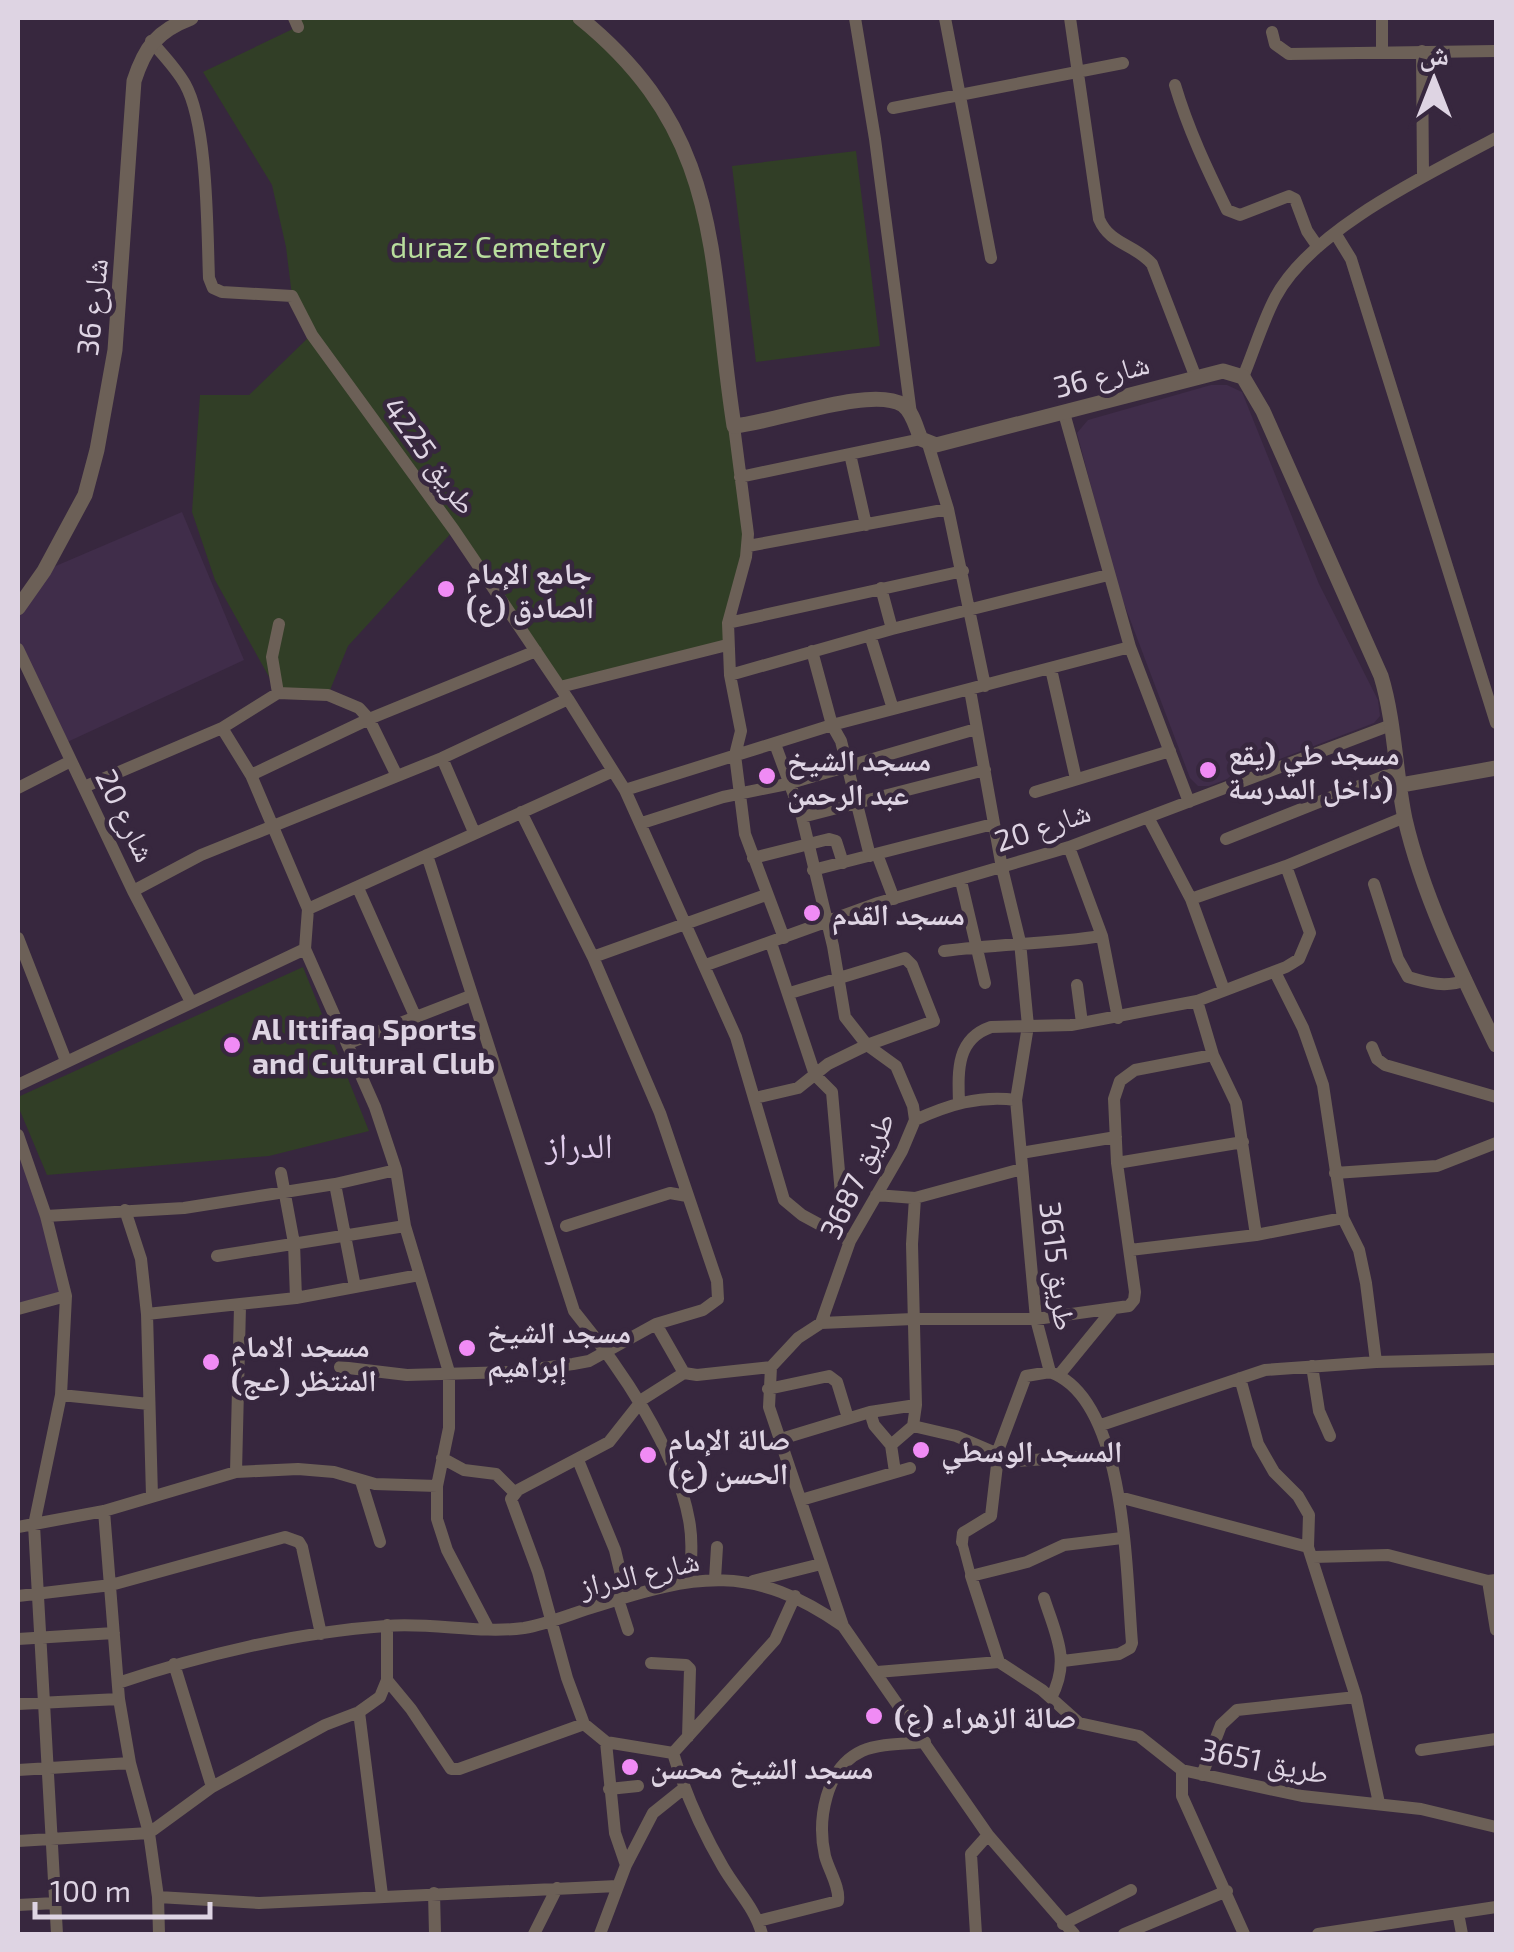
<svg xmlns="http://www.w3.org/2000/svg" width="1514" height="1952" viewBox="0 0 1514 1952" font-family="'Exo 2','Noto Naskh Arabic',sans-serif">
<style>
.built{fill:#402d4a}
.green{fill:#313e26}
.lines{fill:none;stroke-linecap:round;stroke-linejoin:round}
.pedestrian{stroke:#6c6057;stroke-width:10}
.minor{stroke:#6c6057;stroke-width:12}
.tertiary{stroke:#6c6057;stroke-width:15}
.poi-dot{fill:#f08bf5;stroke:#37273e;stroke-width:4}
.labels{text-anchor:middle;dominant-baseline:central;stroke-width:9;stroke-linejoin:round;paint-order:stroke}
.park-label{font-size:30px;fill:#b8dd9d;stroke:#37273e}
.street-label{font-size:30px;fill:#ded4e3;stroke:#37273e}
.poi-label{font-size:30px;font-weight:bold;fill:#ded4e3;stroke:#37273e;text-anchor:start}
.quarter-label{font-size:35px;fill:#e0cdeb;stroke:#37273e}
</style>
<rect width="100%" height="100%" fill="#37273e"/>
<path class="built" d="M1211 385H1227L1242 392 1319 584 1378 700 1380 716 1374 723 1209 786H1198L1190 778 1117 585 1077 433 1088 420Z
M182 512 244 660 63 744 18 649V607L44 571Z
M18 1135 66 1296 18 1309Z"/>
<path class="green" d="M294 18H572L624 57 696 181 748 546 727 645 560 687 454 530 348 646 328 695 278 693 215 580 192 512 200 395H249L312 334 292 296 286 247 272 185 203 72 297 27Z
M856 151 880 346 756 362 732 166Z
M303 967 369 1131 269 1156 47 1175 18 1106V1097Z"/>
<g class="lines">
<path class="pedestrian" d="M962 1542 971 1576"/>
<path class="minor" d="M294 18 298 27
M855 18 875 139 911 414
M945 18 991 258
M1070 18 1099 219C1110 245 1135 244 1152 264L1196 378
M1272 32 1275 44 1289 54 1496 51
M151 41C163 55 176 68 185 84 208 125 207 229 209 278L213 288 222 292 292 296 312 335 454 530 568 699 625 790 736 1037 784 1200 802 1215 850 1241
M1382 50V18
M1422 51 1423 177
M1175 85C1188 129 1207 169 1227 210L1240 215 1289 196 1295 199 1307 231 1318 247
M893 108 1123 63
M1335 233 1351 259 1496 723
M1243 377C1254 351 1262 323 1275 298 1311 229 1429 174 1496 138
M1064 413 1130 647 1189 802
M734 426 748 534 746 557 728 623 730 675 741 731 735 755 745 834 784 938
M928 444 948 509 985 686
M850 454 866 525
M740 477 921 439
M748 546 948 509
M881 588 892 629
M728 623 963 571
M870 635 893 709
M18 649 133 891 191 1002
M812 651 832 725 841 741 870 856
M1051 669 1076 779
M730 675 892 629 1108 575
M560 687 727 645
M970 690 1002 868 1020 942 1028 1026 1016 1100 1036 1319 1050 1372C1127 1399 1126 1574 1132 1643L1130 1648 1119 1654 1063 1661
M278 693 272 657 279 624
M222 728 251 775 308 909 305 949 375 1107 396 1170 405 1226 449 1372V1428L437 1486V1519L447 1550 488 1628
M442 758 474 832
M251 775 369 719 536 651
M84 787 222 728 278 693 328 695 359 708 369 719 397 776
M18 788 71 761
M625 790 832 725 1130 647
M1035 792 1170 751
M802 817 985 770
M1149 819 1191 899 1224 990
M642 823 723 797 787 784 976 729
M1226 839 1397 771
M1069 847 1102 936 1118 1018
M877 854 894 899
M427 855 574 1311C619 1366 676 1448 689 1520 693 1540 691 1561 690 1582
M753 858 829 839 836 841 843 863
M813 870 993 824
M961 881 985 983
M1374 884 1398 959 1408 977C1428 983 1446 988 1466 980
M358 888 415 1016
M133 891 201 855 442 758 568 699
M1191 899 1286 866 1405 817
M308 909 611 772
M18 938 66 1061
M771 943 815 1075
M944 951C997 944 1049 944 1102 936
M593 957 766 895
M706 965 878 903 1069 847 1391 725
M1275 972 1303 1028 1323 1085 1343 1218 1359 1250 1366 1283 1376 1362
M1077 985 1082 1023
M1197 1001 1213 1055 1236 1103 1256 1235
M349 1043 470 996
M1372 1047 1377 1059 1385 1065 1496 1097
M815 1075 832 1092 841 1194
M18 1085 305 949
M755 1098 798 1088 828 1064 867 1045 934 1021 912 965 905 958 790 993
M959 1103C958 1071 956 1039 991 1027L1071 1025 1197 1001 1286 967 1299 959 1310 933 1286 866
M915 1120C948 1105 979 1095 1016 1100
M18 1135 46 1216 66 1296 61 1395 34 1525 57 1934
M1021 1153 1116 1137
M1117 1163 1243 1142
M281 1173 294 1243 296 1298
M1335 1173 1437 1166 1496 1143
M335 1184 355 1287
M876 1195 915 1198 1022 1169
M915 1198 912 1244 916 1405
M125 1210 141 1259 147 1314 152 1496
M46 1216 184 1208 335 1184 396 1170
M566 1226 670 1193 687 1196
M1130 1250 1256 1235 1343 1218
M217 1256 405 1226
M18 1309 66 1296
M147 1314 296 1298 419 1275
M821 1323 913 1319H1036L1129 1306 1134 1300 1135 1292 1117 1163 1114 1099 1120 1081 1135 1070 1213 1055
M656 1324 684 1373 697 1375 771 1367 798 1338 821 1323 850 1241 902 1151 915 1120 913 1106 896 1066 867 1045 845 1017 833 946 802 817 775 744
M1312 1366 1319 1411 1330 1436
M340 1367 407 1375 512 1372 573 1364 589 1361 656 1324 703 1310 718 1299 717 1281 660 1113 593 957 521 812
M771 1367 769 1407 843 1626
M1059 1375 1113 1309
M1240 1378 1258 1444 1274 1472 1298 1496 1309 1515 1308 1547 1356 1697 1379 1803
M768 1389 829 1376 837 1382 848 1418
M61 1395 149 1404
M870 1412 874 1425 891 1445 895 1472
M1101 1425 1265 1370 1376 1362 1496 1359
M913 1426 956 1436 998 1454
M781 1439 870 1412 916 1405 913 1426 891 1445
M442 1458 464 1470 496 1474 514 1492
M578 1460 615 1550 626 1596
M998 1462 1112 1455
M236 1472 240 1306
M361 1481 380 1542
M1119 1497 1308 1547
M801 1500 910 1468
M104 1511 119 1699 130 1763 149 1833 158 1897 159 1934
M18 1527 104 1511 236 1472 298 1469 334 1472 375 1484 437 1486
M962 1542 963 1533 991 1516 999 1448 1026 1376 1050 1372
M1313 1557 1388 1555 1488 1581 1496 1580
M715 1579 717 1547
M753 1581 821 1564
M1488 1581 1496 1630
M18 1596 111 1585 285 1537 299 1542 302 1547 321 1634
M1044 1598C1056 1636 1071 1660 1051 1698
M618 1599 628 1630
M18 1639 114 1633
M999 1662 971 1576 1027 1562 1064 1545 1122 1538
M651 1663 686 1665 690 1669 688 1737
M174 1664 212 1787
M877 1672 999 1662 1042 1690 1079 1723 1139 1736 1182 1770 1302 1796 1421 1809 1496 1827
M387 1680 411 1709 451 1769H459L584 1724
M118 1683C201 1655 298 1632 386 1626 432 1622 479 1634 524 1628 548 1624 573 1613 597 1606 696 1574 753 1563 843 1626L988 1835 1074 1934
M18 1704 119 1699
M359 1712 382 1895
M606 1742 615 1833 626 1865
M1421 1750 1496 1739
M673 1753 606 1742 584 1724 567 1678 538 1572 511 1499 518 1490 609 1442 643 1399 684 1373
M673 1753C685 1793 702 1831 723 1867 737 1891 755 1908 762 1934
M673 1753 775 1640 795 1596
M18 1770 130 1763
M1182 1770V1796L1244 1934
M1202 1775 1221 1725 1237 1710 1356 1697
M609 1789 638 1786
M18 1841 149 1833 212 1787 325 1725 359 1712 380 1697 387 1680V1625
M434 1893 435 1934
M158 1897 259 1903 617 1886
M18 1905 55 1903
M1458 1913 1462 1934
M758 1921 838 1901C840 1887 829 1871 825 1856 817 1821 825 1768 862 1751 880 1743 906 1744 925 1742
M1063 1924 1131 1890
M534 1934 557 1888
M600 1934 626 1865 653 1813 683 1789
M976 1934 971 1854 988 1835
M1124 1934 1227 1891
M1318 1934 1496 1907"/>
<path class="tertiary" d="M580 18C726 136 708 260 734 426 773 423 872 385 903 405 913 412 916 428 921 439L936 445 1223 371 1243 377 1263 411 1381 676C1395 722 1395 771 1405 819 1423 897 1461 973 1496 1045
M18 608 44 571 85 495 97 450 115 350 134 81C145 47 157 31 191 18
M1401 785 1496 768"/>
</g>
<g class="poi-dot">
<circle cx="446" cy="589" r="10"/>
<circle cx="1208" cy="770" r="10"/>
<circle cx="767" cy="776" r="10"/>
<circle cx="812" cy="913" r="10"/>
<circle cx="232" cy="1045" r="10"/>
<circle cx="467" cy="1348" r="10"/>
<circle cx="211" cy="1362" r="10"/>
<circle cx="921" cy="1450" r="10"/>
<circle cx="648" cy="1455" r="10"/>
<circle cx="874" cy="1716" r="10"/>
<circle cx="630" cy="1767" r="10"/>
</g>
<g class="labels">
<g class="park-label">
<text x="498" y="246">duraz Cemetery</text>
</g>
<g class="street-label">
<text transform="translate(91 307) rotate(-84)">شارع 36</text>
<text transform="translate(1101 374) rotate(-15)">شارع 36</text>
<text transform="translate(431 455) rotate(54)">طريق 4225</text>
<text transform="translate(127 815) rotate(64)">شارع 20</text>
<text transform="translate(1042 825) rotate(-19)">شارع 20</text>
<text transform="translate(856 1175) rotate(-65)">طريق 3687</text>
<text transform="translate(1059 1266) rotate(83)">طريق 3615</text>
<text transform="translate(639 1572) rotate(-13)">شارع الدراز</text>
<text transform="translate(1265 1760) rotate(11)">طريق 3651</text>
</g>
<g class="poi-label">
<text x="466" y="572">جامع الإمام<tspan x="466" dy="34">الصادق (ع)</tspan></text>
<text x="1228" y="753">مسجد طي (يقع<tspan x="1228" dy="34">داخل المدرسة)</tspan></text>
<text x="787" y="759">مسجد الشيخ<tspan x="787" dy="34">عبد الرحمن</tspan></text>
<text x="832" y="913">مسجد القدم</text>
<text x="252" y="1028">Al Ittifaq Sports<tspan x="252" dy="34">and Cultural Club</tspan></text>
<text x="487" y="1331">مسجد الشيخ<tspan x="487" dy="34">إبراهيم</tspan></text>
<text x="231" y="1345">مسجد الامام<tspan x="231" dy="34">المنتظر (عج)</tspan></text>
<text x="668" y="1438">صالة الإمام<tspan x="668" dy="34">الحسن (ع)</tspan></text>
<text x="941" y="1450">المسجد الوسطي</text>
<text x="894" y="1716">(ع) صالة الزهراء</text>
<text x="650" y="1767">مسجد الشيخ محسن</text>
</g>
<g class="quarter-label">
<text x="579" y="1144">الدراز</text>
</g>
</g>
<rect width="1514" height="1952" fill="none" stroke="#ded4e3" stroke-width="40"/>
<g transform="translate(1434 80)" stroke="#37273e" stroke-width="8" paint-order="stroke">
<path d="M0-8L18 38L0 25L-18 38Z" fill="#ded4e3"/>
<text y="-15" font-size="28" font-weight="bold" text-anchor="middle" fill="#ded4e3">ش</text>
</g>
<path d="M35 1902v15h175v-15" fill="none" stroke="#ded4e3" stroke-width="5"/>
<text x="50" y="1902" font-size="30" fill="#ded4e3" stroke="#37273e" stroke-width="8" paint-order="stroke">100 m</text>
</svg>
